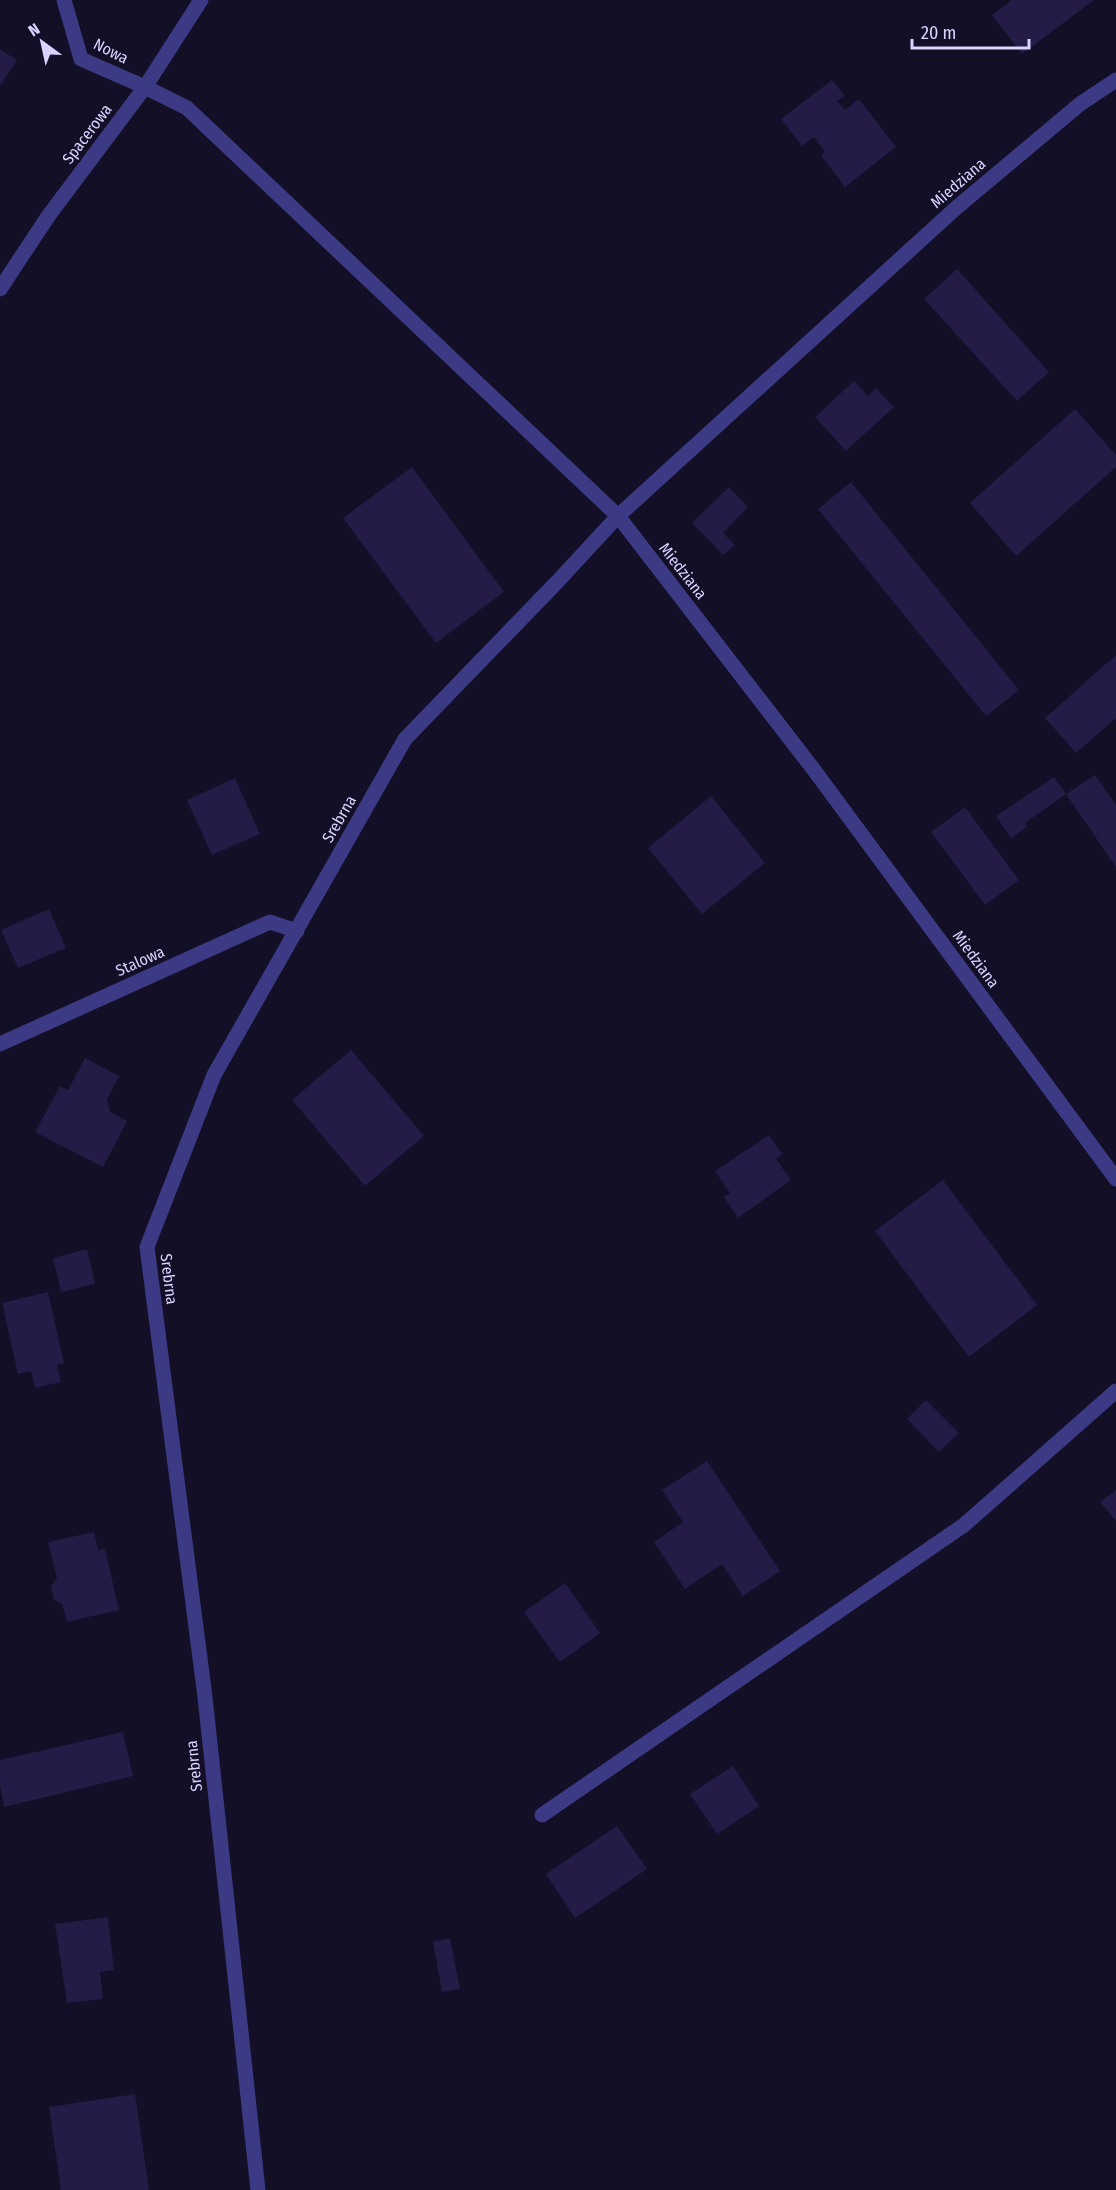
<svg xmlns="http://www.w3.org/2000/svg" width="1116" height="2190" viewBox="0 0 1116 2190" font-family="'Fira Sans Condensed',sans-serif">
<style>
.building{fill:#241b47}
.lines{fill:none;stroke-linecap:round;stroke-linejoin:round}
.service{stroke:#3d3a85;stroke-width:15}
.minor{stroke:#3d3a85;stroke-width:15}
.labels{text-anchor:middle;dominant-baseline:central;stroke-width:5;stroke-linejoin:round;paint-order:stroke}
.street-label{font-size:16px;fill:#d9d4ff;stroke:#130f26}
</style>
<rect width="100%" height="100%" fill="#130f26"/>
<path class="building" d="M1012 0H1094L1022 54 992 15Z
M0 49 17 60 0 86Z
M832 80 845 96 837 101 845 110 859 99 896 147 845 187 821 155 825 152 814 137 802 146 781 119Z
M957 269 1049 372 1017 401 924 299Z
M854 381 868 396 876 388 894 407 846 451 815 417Z
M1075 409 1116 455V467L1016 556 970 503Z
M412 467 504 592 436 643 343 518Z
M851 482 1019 690 986 716 818 509Z
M729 487 748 507 723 533 735 545 723 555 692 523Z
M1116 655V718L1076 753 1045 718Z
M1095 775 1116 805V867L1066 794 1025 823 1027 827 1011 838 996 816 1054 777 1066 794Z
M235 778 260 834 212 855 187 800Z
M711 796 765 863 702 914 648 848Z
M965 807 1019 880 985 905 931 832Z
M49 909 66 948 18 968 1 930Z
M351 1050 424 1136 365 1186 292 1100Z
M85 1058 119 1076 107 1100 110 1112 127 1121 103 1167 35 1132 60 1086 68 1090Z
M769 1135 782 1154 776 1159 791 1180 738 1218 724 1197 730 1193 715 1171Z
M943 1180 1037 1305 969 1357 875 1231Z
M87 1249 95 1284 61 1292 53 1258Z
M48 1292 64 1363 57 1365 61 1382 35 1388 31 1371 18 1374 2 1303Z
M926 1400 959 1433 939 1452 907 1419Z
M707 1461 780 1571 743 1596 722 1564 685 1589 654 1542 683 1522 662 1490Z
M1116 1490V1521L1100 1502Z
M94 1532 98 1550 105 1549 119 1610 67 1622 62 1604 54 1600 51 1586 57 1578 48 1542Z
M565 1583 600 1633 560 1662 524 1612Z
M123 1732 133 1776 4 1807 0 1786V1760Z
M733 1766 759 1806 717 1834 690 1794Z
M617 1826 647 1869 575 1918 546 1874Z
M108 1917 114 1970 100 1972 103 1999 67 2003 55 1924Z
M450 1938 460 1989 442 1992 433 1942Z
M135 2094 149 2190H61L49 2107Z"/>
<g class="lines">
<path class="service" d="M64 0 81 59 145 87
M542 1815 964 1525 1116 1391"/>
<path class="minor" d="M145 87 187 108 618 516 814 770 1116 1179
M0 289 49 215 145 87 201 0
M0 1044 270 922 297 931
M258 2190 205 1697 147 1247 214 1075 405 739 558 581 618 516 956 208 1080 104 1116 80"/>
</g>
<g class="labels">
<g class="street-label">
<text transform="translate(111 51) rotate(27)">Nowa</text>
<text transform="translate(87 134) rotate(-53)">Spacerowa</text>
<text transform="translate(958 183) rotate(-41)">Miedziana</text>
<text transform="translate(683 571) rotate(52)">Miedziana</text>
<text transform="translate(339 819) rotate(-60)">Srebrna</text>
<text transform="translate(976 959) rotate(54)">Miedziana</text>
<text transform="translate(140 961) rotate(-24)">Stalowa</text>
<text transform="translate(169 1279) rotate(83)">Srebrna</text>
<text transform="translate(194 1766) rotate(-96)">Srebrna</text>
</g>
</g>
<g transform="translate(42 42) rotate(327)" stroke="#130f26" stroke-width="4.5" paint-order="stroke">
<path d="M0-4.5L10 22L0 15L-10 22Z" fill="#d9d4ff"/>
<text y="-9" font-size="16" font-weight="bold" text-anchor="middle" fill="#d9d4ff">N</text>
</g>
<path d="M912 39v9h117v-9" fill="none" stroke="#d9d4ff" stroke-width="3"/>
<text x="921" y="39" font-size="18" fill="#d9d4ff" stroke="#130f26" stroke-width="4.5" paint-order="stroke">20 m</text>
</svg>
